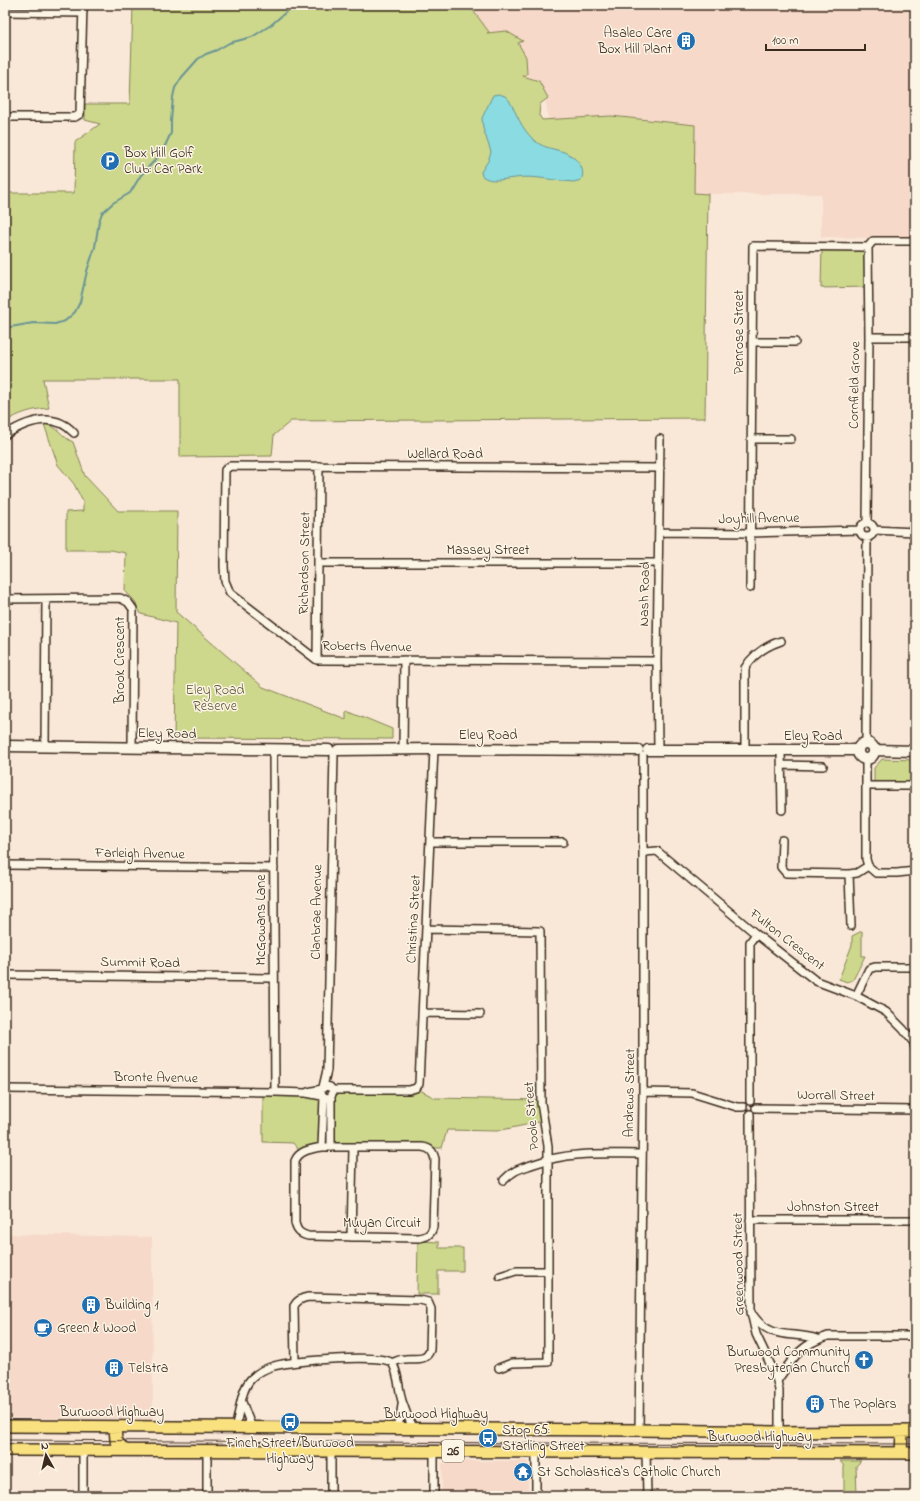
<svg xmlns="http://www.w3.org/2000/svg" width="920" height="1501" viewBox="0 0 920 1501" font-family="'Indie Flower',sans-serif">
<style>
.built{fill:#f6d9c9}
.green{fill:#cdd88c;stroke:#848155}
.water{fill:#8adbe2;stroke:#6a9494}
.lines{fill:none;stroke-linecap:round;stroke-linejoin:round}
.stream{stroke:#6a9494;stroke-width:2}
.minor-casing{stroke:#3b2a1e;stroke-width:10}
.secondary-casing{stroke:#3b2a1e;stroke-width:13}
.trunk-casing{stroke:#3b2a1e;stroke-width:14}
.minor{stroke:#fcf5e5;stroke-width:7}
.secondary{stroke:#fcf5e5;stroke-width:10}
.trunk{stroke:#fae180;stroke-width:11}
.tram{stroke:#3b2a1e;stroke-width:1}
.labels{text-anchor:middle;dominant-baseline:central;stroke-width:3;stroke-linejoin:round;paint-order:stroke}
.shield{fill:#fcf5e5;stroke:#75675a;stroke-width:1}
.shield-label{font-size:13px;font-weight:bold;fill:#3b2a1e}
.poi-label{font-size:14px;fill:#3b2a1e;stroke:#fcf5e5;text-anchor:start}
.street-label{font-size:14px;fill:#3b2a1e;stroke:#fcf5e5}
.park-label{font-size:14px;fill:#60563a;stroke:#fcf5e5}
</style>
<rect width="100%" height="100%" fill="#f9e8d8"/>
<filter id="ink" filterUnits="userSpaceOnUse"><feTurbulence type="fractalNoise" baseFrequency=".025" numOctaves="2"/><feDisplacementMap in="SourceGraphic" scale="8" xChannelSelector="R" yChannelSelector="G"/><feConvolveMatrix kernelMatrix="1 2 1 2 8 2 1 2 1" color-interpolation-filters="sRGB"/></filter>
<g filter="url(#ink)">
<path class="built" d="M466 5H915V239L821 237V194H694V125L611 116 549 121 544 92 523 76 484 34Z
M5 1234 152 1237 153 1419 5 1418Z
M445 1461H526L528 1463V1496H442V1464Z"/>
<path class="green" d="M133 5H469L489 32 487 33 506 31 523 41 518 43 526 57 527 74 523 76 539 81 548 98 540 104 539 115 542 120 611 116 695 125 694 193 708 194 705 418 291 421 274 435 272 456 180 457V379H43L49 408C33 409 19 413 5 422V193H74L75 142 100 124 85 120V104H130Z
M822 246 868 247V287L821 288Z
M44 424C59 426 61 437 73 442L85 476 118 511H177L176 612 263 687 346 719V710L392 729V739L174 738 176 623 141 614 134 600 125 591 126 553 111 550H66V512L83 511V502L74 484 58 465Z
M882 759 915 760V782H874V768Z
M862 931V956H865L853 980 847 982 839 979 852 945V936Z
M416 1088 435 1098 541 1100 544 1121 497 1131 447 1130 442 1148 331 1147 301 1153 293 1143 263 1142V1095L332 1096 355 1090Z
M418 1241 439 1242V1248H463V1271H438V1294H417Z
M840 1461H861L856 1466 857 1496H844V1466Z"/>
<path class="water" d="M499 94 505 96 509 100C517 114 521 128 533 139 541 147 550 148 561 151 572 154 588 167 581 180L574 182C554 181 534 175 515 178 504 179 491 183 482 176L481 172 488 161 491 152 483 128 482 118 492 97 493 95Z"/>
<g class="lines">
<path class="stream" d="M5 328 33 323 55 324 65 321 75 312 80 302 87 271 95 247 99 221 102 213 113 203 130 193 141 175 158 157 164 148 171 133V121L173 97 175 88 182 77 198 59 206 54 217 50 229 43 252 37 271 25 294 5"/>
<g class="minor-casing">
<path id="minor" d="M5 12 83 13
M5 117H75L80 114 83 5
M868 247 873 241H915
M869 337H915
M752 342H795
M5 435C27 421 54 411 74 433
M751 439H791
M860 530a7 7 0 1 1 14 0a7 7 0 1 1-14 0Z
M867 523 869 337 868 247
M874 530 915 532
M659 532 750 533 860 530
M318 563H659
M750 588 753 246 868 247
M5 599 120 598 128 602 133 609 132 747
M317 660 319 466
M657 661 317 660 230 593 225 581 224 566 225 470 230 466 660 468
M866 743 867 538
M45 746 46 599
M273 749 275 1092
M403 749 404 660
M658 750 657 661 660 439
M745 750V668C753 654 766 646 781 641
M781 750 782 810
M866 759V859L868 866
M782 765 823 766
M866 786H915
M782 840 781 867 786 873 849 874 857 873 868 866
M430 842H563
M644 852 657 851 756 934 816 981 856 996 886 1012 903 1029 914 1043 915 1048
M5 865 274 868
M868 866 876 873H897L915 871
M849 874 851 926
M426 929 540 931 541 1103 548 1146V1362L512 1363 499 1368
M5 975 274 978
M856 996 869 969 875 967H915
M423 1013 480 1014
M323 1087 327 1070 334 754
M5 1089 275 1092 306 1093 322 1096
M332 1090H409L416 1088 419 1084 434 749
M308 1092 322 1089 325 1086 330 1087 333 1091 331 1097 328 1098 324 1097 321 1093
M643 1092 692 1093 737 1107H743
M750 1101V942L756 934
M756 1108 915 1110
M750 1114 751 1312 756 1334 774 1372 777 1381 779 1390V1432
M322 1147H422C430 1148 433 1151 435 1159L433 1227C431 1235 426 1237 419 1238L308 1236C300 1234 297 1231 295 1223V1161C299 1150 312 1149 322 1147Z
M322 1147 324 1097
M331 1147V1097
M504 1180C515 1169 520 1169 534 1164 570 1151 604 1154 642 1154
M750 1220H915
M351 1237 353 1148
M500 1276 516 1271H547
M753 1315C771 1341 792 1331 817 1339
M295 1362 294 1306C297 1300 302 1298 308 1297L420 1300 428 1302 431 1309V1314L430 1350C426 1362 415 1358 405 1359 400 1359 396 1361 392 1363
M777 1381C793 1358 800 1345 828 1336H915
M242 1402 252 1428
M235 1428C240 1413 240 1391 251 1379 257 1373 266 1368 274 1366 290 1361 383 1353 392 1363 398 1370 399 1391 402 1401 405 1411 409 1420 414 1429
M396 1428 400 1419 402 1405
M639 1430 643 1092V756
M646 1451 647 1496
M83 1496V1450
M207 1496V1450
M331 1496V1450
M434 1496V1451
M536 1496V1451"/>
</g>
<g class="secondary-casing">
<path id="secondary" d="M858 751a8 8 0 1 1 16 0a8 8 0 1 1-16 0Z
M5 746 329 750
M338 750 434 749 638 750
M648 750H857
M874 750 915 751"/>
</g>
<g class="trunk-casing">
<path id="trunk" d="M5 1426 639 1430 779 1432 915 1431
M115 1427 116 1440 124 1450
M5 1450 915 1453
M901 1453 902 1432"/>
</g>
<use href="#minor" class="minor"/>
<use href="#secondary" class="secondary"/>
<use href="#trunk" class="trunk"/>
<path class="tram" d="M5 1440 527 1443 915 1444"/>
</g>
</g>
<defs>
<g id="building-disc" transform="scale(1)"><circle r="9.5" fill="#1f6fb2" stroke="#fcf5e5"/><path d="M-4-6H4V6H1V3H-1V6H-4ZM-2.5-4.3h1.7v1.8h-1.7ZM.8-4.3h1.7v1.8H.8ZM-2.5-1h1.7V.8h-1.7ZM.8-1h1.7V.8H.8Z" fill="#fff"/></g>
<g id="parking-disc" transform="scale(1)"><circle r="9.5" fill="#1f6fb2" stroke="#fcf5e5"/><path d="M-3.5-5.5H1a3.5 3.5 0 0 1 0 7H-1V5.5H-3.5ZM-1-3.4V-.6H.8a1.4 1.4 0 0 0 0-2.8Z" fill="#fff"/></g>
<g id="cafe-disc" transform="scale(1)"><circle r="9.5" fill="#1f6fb2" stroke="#fcf5e5"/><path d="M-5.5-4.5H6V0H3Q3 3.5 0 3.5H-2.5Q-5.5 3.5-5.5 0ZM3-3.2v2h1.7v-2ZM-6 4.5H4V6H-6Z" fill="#fff"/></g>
<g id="church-disc" transform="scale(1)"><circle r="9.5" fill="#1f6fb2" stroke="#fcf5e5"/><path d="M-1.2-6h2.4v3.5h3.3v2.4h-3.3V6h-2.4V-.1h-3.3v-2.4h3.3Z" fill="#fff"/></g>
<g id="bus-disc" transform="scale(1)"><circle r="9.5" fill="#1f6fb2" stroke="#fcf5e5"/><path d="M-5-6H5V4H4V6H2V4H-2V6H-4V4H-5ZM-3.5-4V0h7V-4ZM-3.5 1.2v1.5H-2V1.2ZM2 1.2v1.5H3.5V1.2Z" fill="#fff"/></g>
<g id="temple-disc" transform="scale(1)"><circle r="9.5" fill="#1f6fb2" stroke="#fcf5e5"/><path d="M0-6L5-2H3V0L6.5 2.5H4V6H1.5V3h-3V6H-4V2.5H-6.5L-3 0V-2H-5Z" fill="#fff"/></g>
</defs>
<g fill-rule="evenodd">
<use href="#building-disc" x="686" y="41"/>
<use href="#parking-disc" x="110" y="161"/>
<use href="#building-disc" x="91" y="1305"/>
<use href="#cafe-disc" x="43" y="1328"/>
<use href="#church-disc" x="864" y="1360"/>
<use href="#building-disc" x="114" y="1368"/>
<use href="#building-disc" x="815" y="1404"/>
<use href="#bus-disc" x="290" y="1422"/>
<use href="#bus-disc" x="488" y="1438"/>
<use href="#temple-disc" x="523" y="1472"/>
</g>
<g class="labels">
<rect class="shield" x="442" y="1440" width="22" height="22" rx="3"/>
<g class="shield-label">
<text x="453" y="1451">26</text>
</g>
<g class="poi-label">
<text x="672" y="33" text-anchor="end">Asaleo Care<tspan x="672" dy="16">Box Hill Plant</tspan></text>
<text x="124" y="153">Box Hill Golf<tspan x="124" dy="16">Club: Car Park</tspan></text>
<text x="105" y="1305">Building 1</text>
<text x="57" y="1328">Green &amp; Wood</text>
<text x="850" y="1352" text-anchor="end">Burwood Community<tspan x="850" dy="16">Presbyterian Church</tspan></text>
<text x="128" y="1368">Telstra</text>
<text x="829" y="1404">The Poplars</text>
<text x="502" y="1430">Stop 65:<tspan x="502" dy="16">Starling Street</tspan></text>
<text x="290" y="1443" text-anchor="middle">Finch Street/Burwood<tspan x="290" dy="16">Highway</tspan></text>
<text x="537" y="1472">St Scholastica's Catholic Church</text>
</g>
<g class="street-label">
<text transform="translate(739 332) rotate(-90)">Penrose Street</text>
<text transform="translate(855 385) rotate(-89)">Cornfield Grove</text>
<text x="445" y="454">Wellard Road</text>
<text transform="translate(759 519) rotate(-1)">Joyhill Avenue</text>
<text x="488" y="550">Massey Street</text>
<text transform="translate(305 563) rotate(-89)">Richardson Street</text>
<text transform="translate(645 594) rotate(-89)">Nash Road</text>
<text transform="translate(367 647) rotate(1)">Roberts Avenue</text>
<text transform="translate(120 660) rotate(-90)">Brook Crescent</text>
<text transform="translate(167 734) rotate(1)">Eley Road</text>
<text x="488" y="735">Eley Road</text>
<text x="813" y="736">Eley Road</text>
<text transform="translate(140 854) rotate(1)">Farleigh Avenue</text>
<text transform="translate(317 912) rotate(-89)">Clanbrae Avenue</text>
<text transform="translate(414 919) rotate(-87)">Christina Street</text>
<text transform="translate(261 920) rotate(-90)">McGowans Lane</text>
<text transform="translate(787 940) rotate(38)">Fulton Crescent</text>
<text transform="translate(140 963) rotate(1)">Summit Road</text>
<text transform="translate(156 1078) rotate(1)">Bronte Avenue</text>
<text transform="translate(630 1093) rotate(-89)">Andrews Street</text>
<text transform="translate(836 1096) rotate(1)">Worrall Street</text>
<text transform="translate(532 1116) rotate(-95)">Poole Street</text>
<text x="833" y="1207">Johnston Street</text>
<text x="382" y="1223">Muyan Circuit</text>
<text transform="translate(739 1264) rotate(-91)">Greenwood Street</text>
<text x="112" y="1412">Burwood Highway</text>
<text x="436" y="1414">Burwood Highway</text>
<text x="760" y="1437">Burwood Highway</text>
</g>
<g class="park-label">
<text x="215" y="690">Eley Road<tspan x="215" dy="16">Reserve</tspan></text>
</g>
</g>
<rect width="920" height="1501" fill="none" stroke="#fcf5e5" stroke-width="20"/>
<rect x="10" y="10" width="900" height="1481" fill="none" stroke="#3b2a1e" stroke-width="1.5" filter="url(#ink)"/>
<g transform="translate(46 1455) rotate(352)" stroke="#fcf5e5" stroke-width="3" paint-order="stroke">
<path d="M0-3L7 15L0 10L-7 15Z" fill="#3b2a1e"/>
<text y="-6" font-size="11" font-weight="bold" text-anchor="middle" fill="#3b2a1e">N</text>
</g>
<path d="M766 44v6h99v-6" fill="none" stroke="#3b2a1e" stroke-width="2"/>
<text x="772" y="44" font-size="12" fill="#3b2a1e" stroke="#fcf5e5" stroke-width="3" paint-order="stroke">100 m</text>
</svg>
